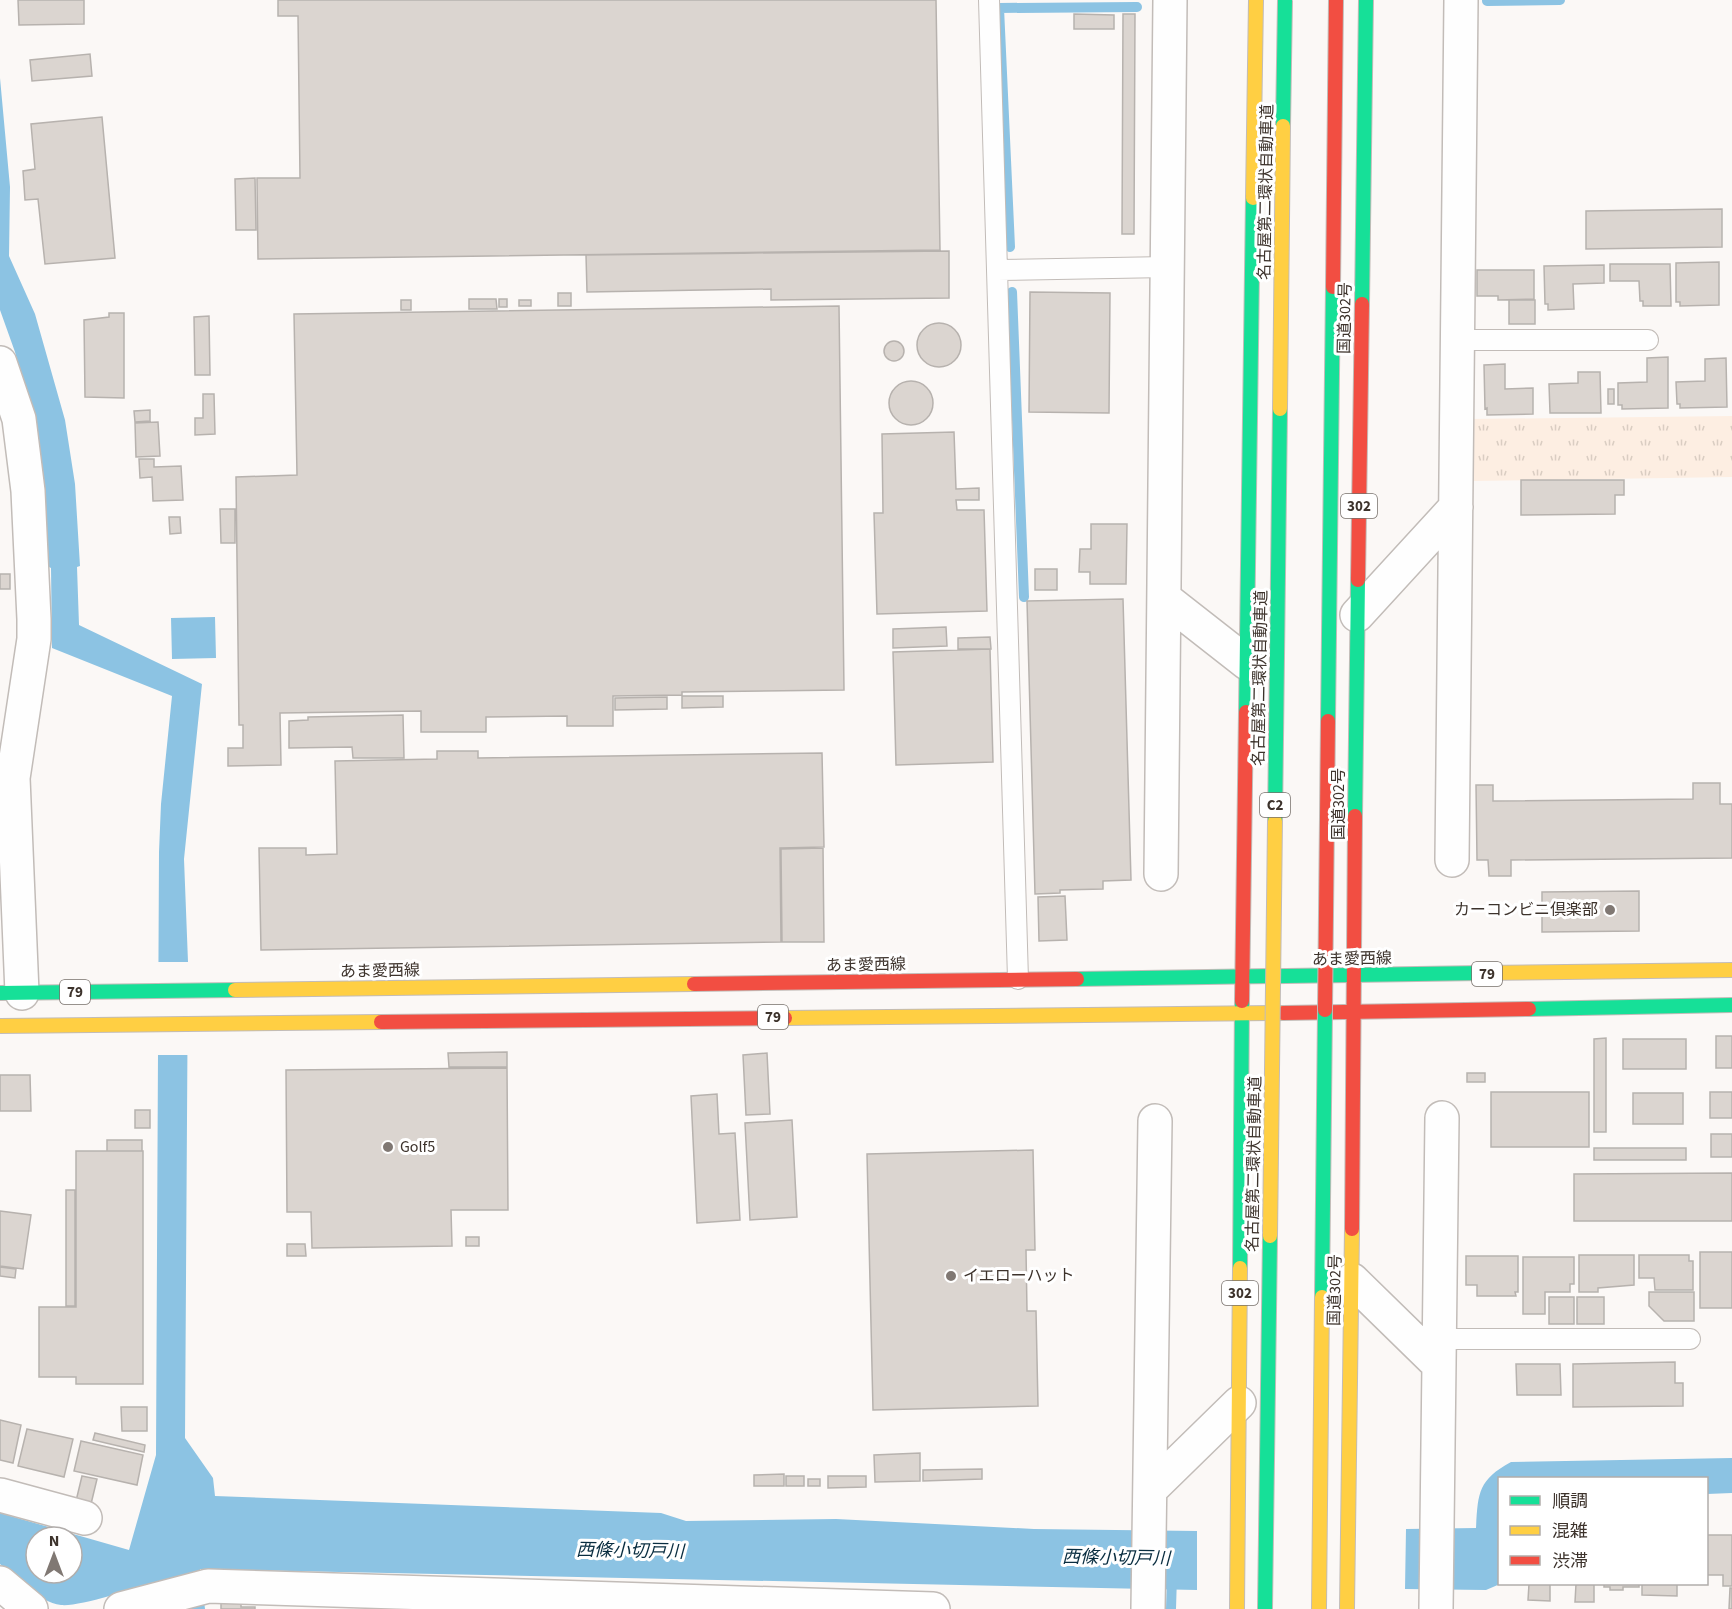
<svg xmlns="http://www.w3.org/2000/svg" width="1732" height="1609" viewBox="0 0 1732 1609" font-family="'Source Sans 3','Noto Sans JP',sans-serif">
<style>
.grass{fill:url(#grass-tufts)}
.water{fill:#8cc3e3;fill-rule:evenodd}
.pier{fill:#fbf8f6}
.lines{fill:none;stroke-linecap:round;stroke-linejoin:round}
.stream{stroke:#8cc3e3;stroke-width:10}
.building{fill:#dbd5d0;stroke:#b7b2ae;stroke-width:1.5}
.lane-casing{stroke:#c2bcb8;stroke-width:22}
.street-casing{stroke:#c2bcb8;stroke-width:36}
.fast-casing{stroke:#c2bcb8;stroke-width:16}
.slow-casing{stroke:#c2bcb8;stroke-width:16}
.jam-casing{stroke:#c2bcb8;stroke-width:16}
.lane{stroke:#fefefe;stroke-width:20}
.street{stroke:#fefefe;stroke-width:33}
.fast{stroke:#16e098;stroke-width:14}
.slow{stroke:#ffcf43;stroke-width:14}
.jam{stroke:#f24e42;stroke-width:14}
.fast-bridge-casing{stroke:#c2bcb8;stroke-width:16;stroke-linecap:butt}
.slow-bridge-casing{stroke:#c2bcb8;stroke-width:16;stroke-linecap:butt}
.jam-bridge-casing{stroke:#c2bcb8;stroke-width:16;stroke-linecap:butt}
.fast-bridge{stroke:#16e098;stroke-width:14}
.slow-bridge{stroke:#ffcf43;stroke-width:14}
.jam-bridge{stroke:#f24e42;stroke-width:14}
.poi-dot{fill:#807873;stroke:#fff;stroke-width:2}
.labels{text-anchor:middle;dominant-baseline:central;stroke-width:6;stroke-linejoin:round;paint-order:stroke}
.shield{fill:#fff;stroke:#77706b;stroke-width:1.5}
.shield-label{font-size:15px;font-weight:bold;fill:#3d332c}
.street-label{font-size:16px;fill:#3d332c;stroke:#fff}
.poi-label{font-size:16px;fill:#3d332c;stroke:#fff;text-anchor:start}
.water-label{font-size:18px;font-style:italic;fill:#092d40;stroke:#fff}
</style>
<defs>
<pattern id="grass-tufts" width="24" height="20" patternUnits="userSpaceOnUse" patternTransform="scale(1.5)"><rect width="24" height="20" fill="#fdeee2"/><path d="M3 7l-1-3M5 7V3M7 7l1-3M15 17l-1-3M17 17v-4M19 17l1-3" fill="none" stroke="#dacdc2"/></pattern>
</defs>
<rect width="100%" height="100%" fill="#fbf8f6"/>
<path class="grass" d="M1732 416V477L1471 481 1470 419Z"/>
<path class="water" d="M0 78 10 187 9 256 35 314 65 420 75 484 80 566 77 567 79 625 202 684 184 859 188 962 185 1438 213 1478 215 1496 661 1513 686 1521 836 1519 1034 1529 1197 1531V1590L200 1569 205 1609H171L152 1584C132 1589 79 1607 61 1605 38 1602 17 1578 0 1564V1513L129 1550 156 1455 159 852 161 804 172 696 52 648 51 568 49 567 45 495 32 418 15 352 0 310ZM36 1537H72V1573H36Z
M215 617 216 658 172 659 171 618Z
M1732 1458V1493L1707 1494 1706 1478H1500V1584L1486 1590 1405 1589 1406 1529 1476 1528C1478 1493 1478 1480 1511 1462Z"/>
<path class="pier" d="M154 962H191L190 1055H154Z"/>
<g class="lines">
<path class="stream" d="M1487 1 1560 0
M1010 247 999 8 1137 7
M1012 292 1024 597
M1171 1609 1172 1576"/>
</g>
<path class="building" d="M18 0H84V24L19 25Z
M278 0H936L940 250 258 259 257 178H300L298 16H278Z
M1074 14 1114 15V29H1074Z
M1123 14H1135L1134 234H1122Z
M90 54 92 76 32 81 30 60Z
M102 117 115 258 45 264 38 199 25 200 23 171 35 169 31 124Z
M255 178 256 230H236L235 179Z
M1722 209V247L1586 249V211Z
M949 251V298L771 300V289L587 292 586 255Z
M1719 262V305L1680 306V302H1676V263Z
M1610 264H1670L1671 306H1643V301H1640L1639 281H1610Z
M1604 265V283L1573 284 1574 309 1548 310V304H1545L1544 266Z
M1477 270H1534V299L1498 300V296H1477Z
M1030 292 1110 293 1109 413 1029 412Z
M558 293H571V306H558Z
M469 299H496L497 309H469Z
M499 299H507V307H499Z
M401 300H411V310H401Z
M519 300H531V306H519Z
M1509 300H1535V324H1509Z
M839 306 844 690 682 692V695L613 696V726H567V716L486 717V732H421V711L280 713 281 765 228 766V748H243V725H239L236 477 297 475 294 314Z
M109 313H124V398L85 397 84 320 109 317Z
M209 316 210 375H195L194 317Z
M917 345a22 22 0 1 1 44 0a22 22 0 1 1-44 0Z
M884 351a10 10 0 1 1 20 0a10 10 0 1 1-20 0Z
M1668 357V408L1622 409V405H1618V383L1647 382V358Z
M1726 358 1727 407 1680 408V404H1677L1676 382 1705 381V359Z
M1505 364V389L1533 388V414L1487 415V408L1485 409 1484 365Z
M1578 372H1600L1601 413H1550L1549 384 1578 383Z
M889 403a22 22 0 1 1 44 0a22 22 0 1 1-44 0Z
M1608 389H1614V404H1608Z
M203 394H214L215 434 195 435V418H203Z
M150 410V421L135 422 134 411Z
M158 422 160 456 136 457 135 423Z
M954 432 956 489 979 488V500H956L957 510H984L987 611 877 614 874 513H883L882 434Z
M139 459H154V467L181 466 183 500 153 501 152 477 140 478Z
M1521 480H1624V495H1615V514L1521 515Z
M220 509H235V543H221Z
M169 517H180L181 533 170 534Z
M1091 524H1127L1126 584H1090V572H1079L1080 549H1091Z
M1035 569H1057V590H1035Z
M0 574H10V589H0Z
M1123 599 1131 880 1103 881V889L1060 890V893L1035 894 1027 601Z
M946 627 947 646 893 648V629Z
M990 637 991 649H958V638Z
M990 649 993 762 896 765 893 652Z
M682 696H723V707L682 708Z
M667 697V709L615 710V698Z
M403 715 404 758H353L352 747 289 748V721L308 720V717Z
M437 751H478V758L822 753 824 847 780 848 781 942 261 950 259 848H306V855L337 854 335 761 437 759Z
M1693 783H1720V804H1732V858L1511 860V876H1489L1488 860H1477L1476 785H1493V801L1693 799Z
M823 848 824 942H782L781 849Z
M1639 891V931L1542 932V892Z
M1065 896 1067 940 1039 941 1038 897Z
M1716 1036H1732V1068H1716Z
M1606 1038V1132H1594V1039Z
M1623 1039H1686V1069H1623Z
M507 1052V1067H449L448 1053Z
M767 1053 770 1114 746 1115 743 1055Z
M507 1068 508 1210H451L452 1246 312 1248 311 1212H287L286 1070Z
M1467 1073H1485V1082H1467Z
M0 1075H30L31 1111H0Z
M1491 1092H1589V1147H1491Z
M1710 1092H1732V1118H1710Z
M1633 1093H1683V1124H1633Z
M717 1094 719 1134 735 1133 740 1220 697 1223 691 1096Z
M135 1110H150V1128H135Z
M792 1120 797 1217 750 1220 745 1123Z
M1711 1134H1732V1157H1711Z
M107 1140H142V1151H107Z
M1594 1148H1686V1160H1594Z
M1033 1150 1035 1250H1026L1027 1311H1036L1038 1406 873 1410 867 1154Z
M76 1151H143V1384H76V1377H39V1307H76Z
M1732 1173V1221H1574V1174Z
M66 1190H75V1306H66Z
M0 1211 31 1215 23 1269 0 1266Z
M466 1237H479V1246H466Z
M287 1244H305L306 1256H287Z
M1700 1252H1732V1308H1700Z
M1579 1255H1634V1285L1598 1288V1292H1579Z
M1639 1255H1689V1261H1693V1290H1655L1654 1278H1639Z
M1466 1256H1518V1292H1515L1516 1296H1477V1285H1466Z
M1523 1257H1574V1284H1570V1292H1545V1314H1523Z
M0 1267 16 1269 15 1278 0 1276Z
M1649 1292H1694V1321H1664L1649 1306Z
M1549 1297H1574V1324H1549Z
M1577 1297H1604V1324H1577Z
M1675 1362V1383H1683V1406L1573 1407V1364Z
M1516 1364H1560L1561 1395H1517Z
M121 1407H147V1431H122Z
M0 1420 21 1425 13 1463 0 1460Z
M27 1429 73 1439 64 1477 18 1466Z
M95 1433 145 1445 144 1452 93 1440Z
M81 1441 143 1455 137 1485 74 1471Z
M920 1453V1481L875 1482 874 1455Z
M982 1469V1479L923 1481V1470Z
M784 1474V1486H754V1475Z
M82 1476 97 1479 91 1504 76 1501Z
M786 1476H804V1486H786Z
M828 1476H866V1487L828 1488Z
M808 1479H820V1486H808Z
M1706 1535H1732V1586H1723V1575H1706Z
M1529 1584H1550V1601L1528 1600Z
M1576 1584H1594V1602H1575Z
M1604 1584H1639V1587H1623V1590H1610V1587H1604Z
M1642 1584H1677V1596L1642 1595Z
M1730 1588H1732V1609H1729Z
M221 1602H241V1607H255V1609H221Z"/>
<g class="lines">
<g class="lane-casing">
<path id="lane" d="M989 0 1018 979
M997 270 1167 267
M1457 340H1648
M1439 1339H1690"/>
</g>
<g class="street-casing">
<path id="street" d="M0 363 19 419 28 491 34 619V639L13 778 22 993
M1164 598 1247 663
M1357 615 1456 507
M1452 860 1461 0
M1161 874 1170 0
M1352 1280 1438 1364
M1150 1490 1239 1403
M0 1495 85 1518
M0 1583 31 1609
M121 1609 208 1586 933 1609
M1148 1609 1155 1121
M1436 1609 1442 1118"/>
</g>
<g class="fast-casing">
<path id="fast" d="M1362 304 1366 0
M1246 712 1253 198
M1355 816 1358 580
M1077 979 1482 973
M0 993 235 990
M1529 1009 1732 1005
M1240 1268 1242 1001"/>
</g>
<g class="slow-casing">
<path id="slow" d="M1253 198 1256 0
M1482 973 1732 970
M235 990 694 984
M785 1018 1283 1013
M0 1026 381 1022
M1237 1609 1240 1268
M1347 1609 1352 1229"/>
</g>
<g class="jam-casing">
<path id="jam" d="M1358 580 1362 304
M694 984 1077 979
M1242 1001 1246 712
M1283 1013 1529 1009
M381 1022 785 1018
M1352 1229 1355 816"/>
</g>
<use href="#lane" class="lane"/>
<use href="#street" class="street"/>
<use href="#fast" class="fast"/>
<use href="#slow" class="slow"/>
<use href="#jam" class="jam"/>
<g class="fast-bridge-casing">
<path id="fast-bridge" d="M1283 126 1285 0
M1328 721 1333 287
M1275 821 1280 409
M1322 1297 1325 1010
M1265 1609 1270 1236"/>
</g>
<g class="slow-bridge-casing">
<path id="slow-bridge" d="M1280 409 1283 126
M1270 1236 1275 821
M1319 1609 1322 1297"/>
</g>
<g class="jam-bridge-casing">
<path id="jam-bridge" d="M1333 287 1336 0
M1325 1010 1328 721"/>
</g>
<use href="#fast-bridge" class="fast-bridge"/>
<use href="#slow-bridge" class="slow-bridge"/>
<use href="#jam-bridge" class="jam-bridge"/>
</g>
<g class="poi-dot">
<circle cx="1610" cy="910" r="6"/>
<circle cx="388" cy="1147" r="6"/>
<circle cx="951" cy="1276" r="6"/>
</g>
<g class="labels">
<g class="shield">
<rect x="1341" y="494" width="36" height="24" rx="4.5"/>
<rect x="1260" y="793" width="30" height="24" rx="4.5"/>
<rect x="1472" y="962" width="30" height="24" rx="4.5"/>
<rect x="60" y="980" width="30" height="24" rx="4.5"/>
<rect x="758" y="1005" width="30" height="24" rx="4.5"/>
<rect x="1222" y="1281" width="36" height="24" rx="4.5"/>
</g>
<g class="shield-label">
<text x="1359" y="506">302</text>
<text x="1275" y="805">C2</text>
<text x="1487" y="974">79</text>
<text x="75" y="992">79</text>
<text x="773" y="1017">79</text>
<text x="1240" y="1293">302</text>
</g>
<g class="street-label">
<text transform="translate(1266 192) rotate(-89)">名古屋第二環状自動車道</text>
<text transform="translate(1345 318) rotate(-89)">国道302号</text>
<text transform="translate(1260 678) rotate(-89)">名古屋第二環状自動車道</text>
<text transform="translate(1339 804) rotate(-90)">国道302号</text>
<text transform="translate(1352 959) rotate(-1)">あま愛西線</text>
<text transform="translate(866 965) rotate(-1)">あま愛西線</text>
<text transform="translate(380 971) rotate(-1)">あま愛西線</text>
<text transform="translate(1254 1164) rotate(-89)">名古屋第二環状自動車道</text>
<text transform="translate(1335 1290) rotate(-89)">国道302号</text>
</g>
<g class="poi-label">
<text x="1598" y="910" text-anchor="end">カーコンビニ倶楽部</text>
<text x="400" y="1147">Golf5</text>
<text x="963" y="1276">イエローハット</text>
</g>
<g class="water-label">
<text transform="translate(630 1551) rotate(1)">西條小切戸川</text>
<text transform="translate(1116 1558) rotate(1)">西條小切戸川</text>
</g>
</g>
<rect x="1498" y="1477" width="210" height="108" fill="#ffffff" stroke="#b1adab" stroke-width="1.5"/>
<rect x="1510" y="1496" width="30" height="9" fill="#16e098" stroke="#b1adab" stroke-width="1.5"/>
<text x="1552" y="1507" font-size="18" fill="#3d332c">順調</text>
<rect x="1510" y="1526" width="30" height="9" fill="#ffcf43" stroke="#b1adab" stroke-width="1.5"/>
<text x="1552" y="1537" font-size="18" fill="#3d332c">混雑</text>
<rect x="1510" y="1556" width="30" height="9" fill="#f24e42" stroke="#b1adab" stroke-width="1.5"/>
<text x="1552" y="1567" font-size="18" fill="#3d332c">渋滞</text>
<g transform="translate(54 1555)"><circle r="28" fill="#ffffff" stroke="#b1adab" stroke-width="1.5"/>
<path d="M0-4.5L10 22L0 15L-10 22Z" fill="#807873"/>
<text y="-9" font-size="16" font-weight="bold" text-anchor="middle" fill="#3d332c">N</text>
</g>
</svg>
